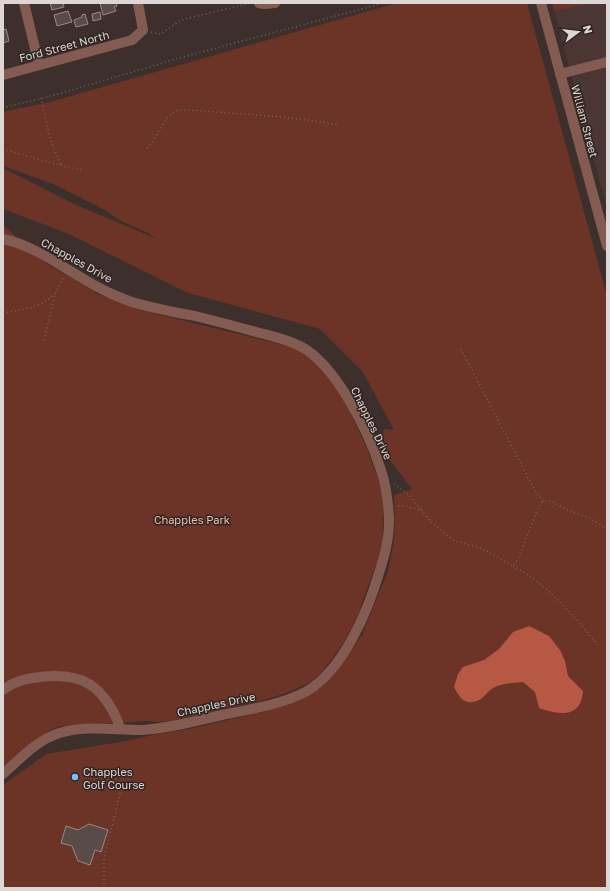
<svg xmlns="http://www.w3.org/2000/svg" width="610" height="891" viewBox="0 0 610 891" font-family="'Golos Text',sans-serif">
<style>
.built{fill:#4a3632}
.green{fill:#6b3427}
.water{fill:#b65843}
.building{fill:#594b47;stroke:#988985}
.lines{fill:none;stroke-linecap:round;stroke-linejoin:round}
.path{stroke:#706562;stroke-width:1.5;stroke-dasharray:1 3;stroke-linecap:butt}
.minor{stroke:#845b51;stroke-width:10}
.poi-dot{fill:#78bff8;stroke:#312522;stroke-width:1.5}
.labels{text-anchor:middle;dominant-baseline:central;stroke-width:3;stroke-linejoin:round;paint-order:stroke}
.street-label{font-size:11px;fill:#ded6d4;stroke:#312522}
.park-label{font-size:11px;fill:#efbcaf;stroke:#312522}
.poi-label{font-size:11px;fill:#ded6d4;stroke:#312522;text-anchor:start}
</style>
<rect width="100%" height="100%" fill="#3c2f2c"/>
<path class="built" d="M552 3H607V208Z"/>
<path class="green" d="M397 3H527L607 296V888H3V785L46 754 126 741 152 735 184 730 263 712 297 701 322 687 334 673 362 635 388 571 394 540 395 522 394 495 412 489 380 447 384 429 394 430 363 372 320 329 188 293 69 234 3 209V168L74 204 157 239 148 233 121 221 105 210 53 184 3 166V112L50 102Z
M552 3H593L554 11Z
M3 225 44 262 98 294 140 310 284 345 294 348 314 358 342 394 367 449 377 475 382 493 384 509 382 543 377 562 357 617 347 637 333 658 320 674 309 683 284 694 256 702 174 720 159 722 146 721 63 726 52 729 3 769Z"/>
<path class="water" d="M529 626 549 636 560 650 565 661 568 676 583 691C581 719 559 715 539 708L535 692 523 682C514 683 504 683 495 687 490 689 486 695 481 699 466 707 460 699 454 687L458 674 463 667 484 660 499 649 513 632Z"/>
<path class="building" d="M50 3H63L64 7 52 10Z
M100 3H116L117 6 114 7 116 11 103 15Z
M68 11 72 22 57 26 54 15Z
M100 12 101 19 93 21 92 14Z
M85 14 88 24 76 27 74 20 82 17V15Z
M6 29 9 41 3 43V30Z
M89 824 108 830 101 852 95 850 90 865 78 861 72 846 61 843 66 826 78 830Z"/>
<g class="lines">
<path class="path" d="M151 32 161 34 181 20 251 3
M41 98 50 139 61 165
M3 108 58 94 183 57 384 3
M147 148C158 139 163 114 179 110 181 110 185 110 188 110 239 114 289 116 339 125
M3 149 51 163 81 170
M3 313 30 308 43 303 55 294
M44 340 55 294 63 278
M461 349 534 489 543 501
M394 484 408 494 421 510 405 506H398
M421 510 431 522 454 541 481 548 513 566 519 557 538 508 543 501H551L569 511 590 518 607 529
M513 566C549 586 572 614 598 645
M104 888V858L121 790"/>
<path class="minor" d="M24 3 39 65
M259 3 264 4 275 3
M541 3 607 246
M560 74 607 62
M3 75 132 40 143 30 138 3
M3 239C32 245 56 263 82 278 96 287 113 295 129 301 150 308 173 312 195 316 215 321 235 326 256 332 271 336 286 339 300 346 336 364 369 433 381 470 386 485 388 501 389 516 390 536 385 554 379 573 368 611 343 670 307 691 284 704 248 710 222 715 195 721 167 729 140 730 112 730 78 724 52 736 33 744 18 761 3 774
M3 690C21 675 68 671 89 684 104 693 115 712 120 728"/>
</g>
<circle class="poi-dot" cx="75" cy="777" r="4"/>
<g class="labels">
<g class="street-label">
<text transform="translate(64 46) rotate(-15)">Ford Street North</text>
<text transform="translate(585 121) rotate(75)">William Street</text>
<text transform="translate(77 260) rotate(29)">Chapples Drive</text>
<text transform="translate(372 423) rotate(64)">Chapples Drive</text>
<text transform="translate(216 704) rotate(-12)">Chapples Drive</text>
</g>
<g class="park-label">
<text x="192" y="519">Chapples Park</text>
</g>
<g class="poi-label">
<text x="83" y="771">Chapples<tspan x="83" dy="13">Golf Course</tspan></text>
</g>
</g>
<rect width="610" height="891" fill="none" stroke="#ded6d4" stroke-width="8"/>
<g transform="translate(578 32) rotate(75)" stroke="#312522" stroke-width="3" paint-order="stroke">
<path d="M0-3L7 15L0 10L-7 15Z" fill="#ded6d4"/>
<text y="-6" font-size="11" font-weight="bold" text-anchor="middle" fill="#ded6d4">N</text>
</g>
</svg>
